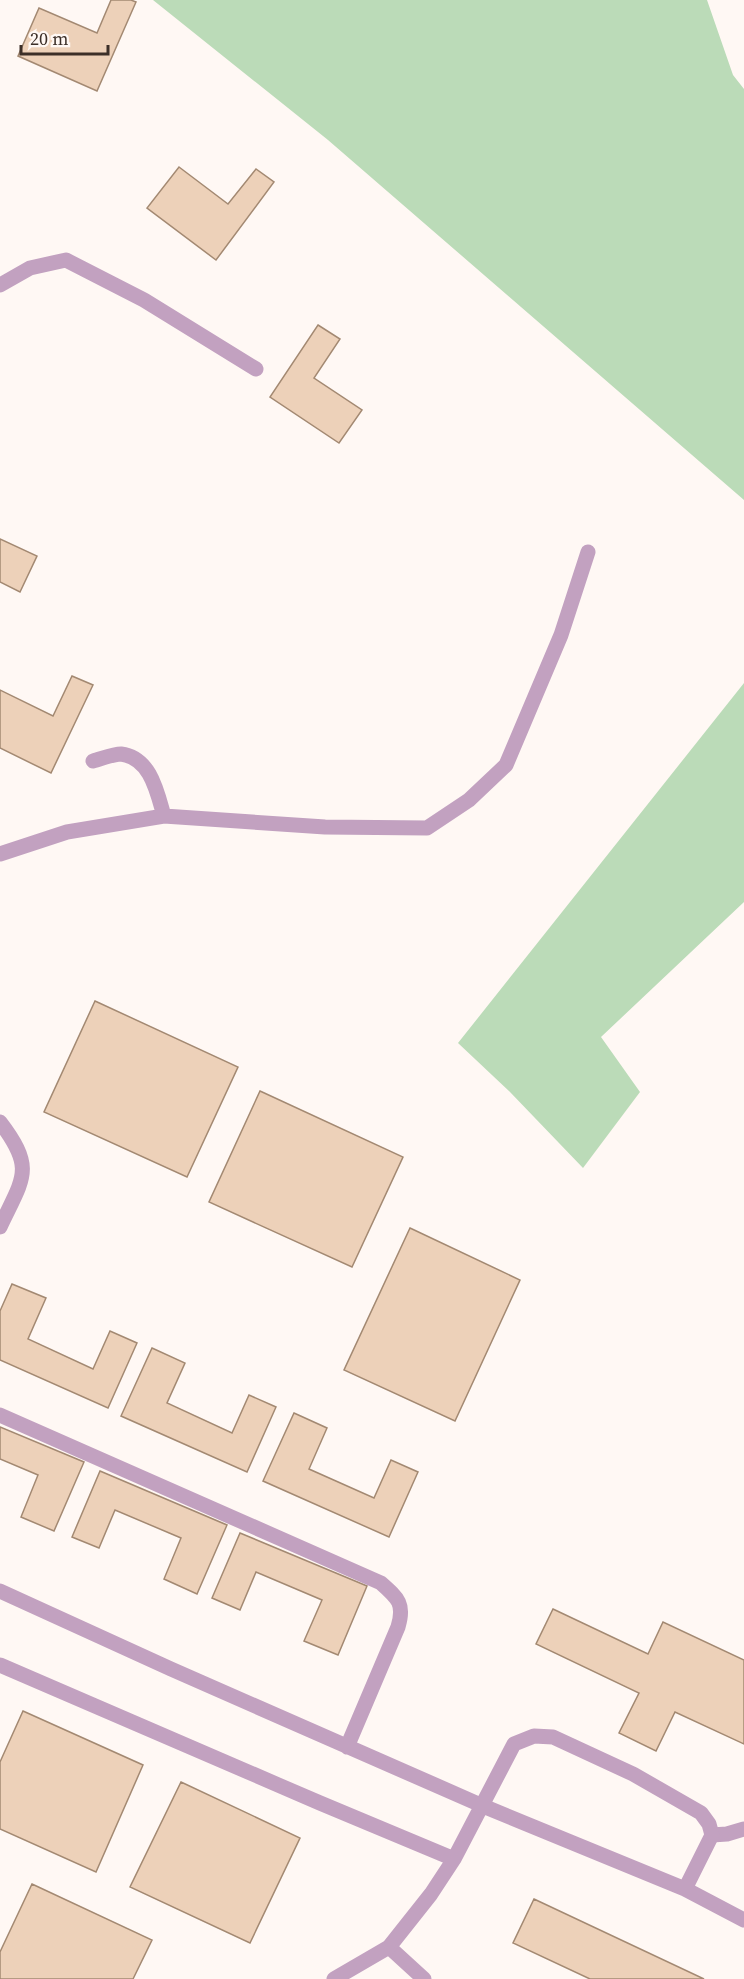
<svg xmlns="http://www.w3.org/2000/svg" width="744" height="1979" viewBox="0 0 744 1979" font-family="'Source Serif 4',serif">
<style>
.green{fill:#bbdbb8}
.building{fill:#edd1b9;stroke:#a38972;stroke-width:1.5}
.lines{fill:none;stroke-linecap:round;stroke-linejoin:round}
.service{stroke:#c2a1c0;stroke-width:15}
.minor{stroke:#c2a1c0;stroke-width:15}
</style>
<rect width="100%" height="100%" fill="#fff8f4"/>
<path class="green" d="M153 0H707L733 75 744 89V500L328 140Z
M744 683V902L601 1037 640 1092 583 1168 510 1092 458 1043Z"/>
<path class="building" d="M111 0H131L136 2 97 91 18 56 39 8 97 33Z
M179 167 228 204 256 169 274 182 216 260 147 208Z
M318 325 340 339 314 378 362 410 339 443 270 397Z
M0 539 37 556 20 592 0 582Z
M72 676 93 685 51 773 0 748V690L53 716Z
M95 1001 238 1067 187 1177 44 1112Z
M260 1091 403 1157 352 1267 209 1202Z
M410 1228 520 1280 455 1421 344 1370Z
M12 1284 46 1298 28 1339 93 1369 110 1331 137 1343 108 1408 0 1360V1311Z
M152 1348 185 1363 167 1403 232 1433 249 1395 276 1407 247 1472 121 1416Z
M294 1413 327 1428 309 1469 374 1498 391 1460 418 1472 389 1537 263 1481Z
M0 1427 84 1462 54 1531 21 1517 38 1475 0 1459Z
M100 1471 227 1525 197 1594 164 1579 181 1538 115 1510 99 1548 72 1537Z
M240 1533 367 1586 338 1655 304 1641 322 1600 256 1572 240 1610 212 1598Z
M553 1609 648 1654 663 1622 744 1660V1744L675 1712 656 1751 619 1733 639 1693 536 1644Z
M23 1711 143 1765 96 1872 0 1829V1762Z
M181 1782 300 1838 250 1943 130 1887Z
M32 1884 152 1940 133 1979H0V1952Z
M534 1899 704 1979H590L513 1943Z"/>
<g class="lines">
<path class="service" d="M93 761C101 759 113 754 121 754 151 758 157 792 164 816
M0 854 67 832 164 816 325 827 427 828 469 800 506 765 561 635 588 552
M712 1835 727 1834 744 1829
M389 1947 424 1979"/>
<path class="minor" d="M0 285 30 268 66 260 144 300 256 369
M0 1122C36 1169 23 1178 0 1227
M0 1415 381 1583C398 1598 405 1604 398 1627L347 1747
M0 1591 171 1669 483 1806 685 1889 744 1920
M0 1665 320 1803 454 1859
M334 1979 389 1947 431 1894 454 1859 514 1744 534 1736 553 1737 633 1774 701 1813 709 1824 712 1835 685 1889"/>
</g>
<path d="M21 45v9h87v-9" fill="none" stroke="#3c2f28" stroke-width="3"/>
<text x="30" y="45" font-size="18" fill="#3c2f28" stroke="#fff8f4" stroke-width="4.5" paint-order="stroke">20 m</text>
</svg>
